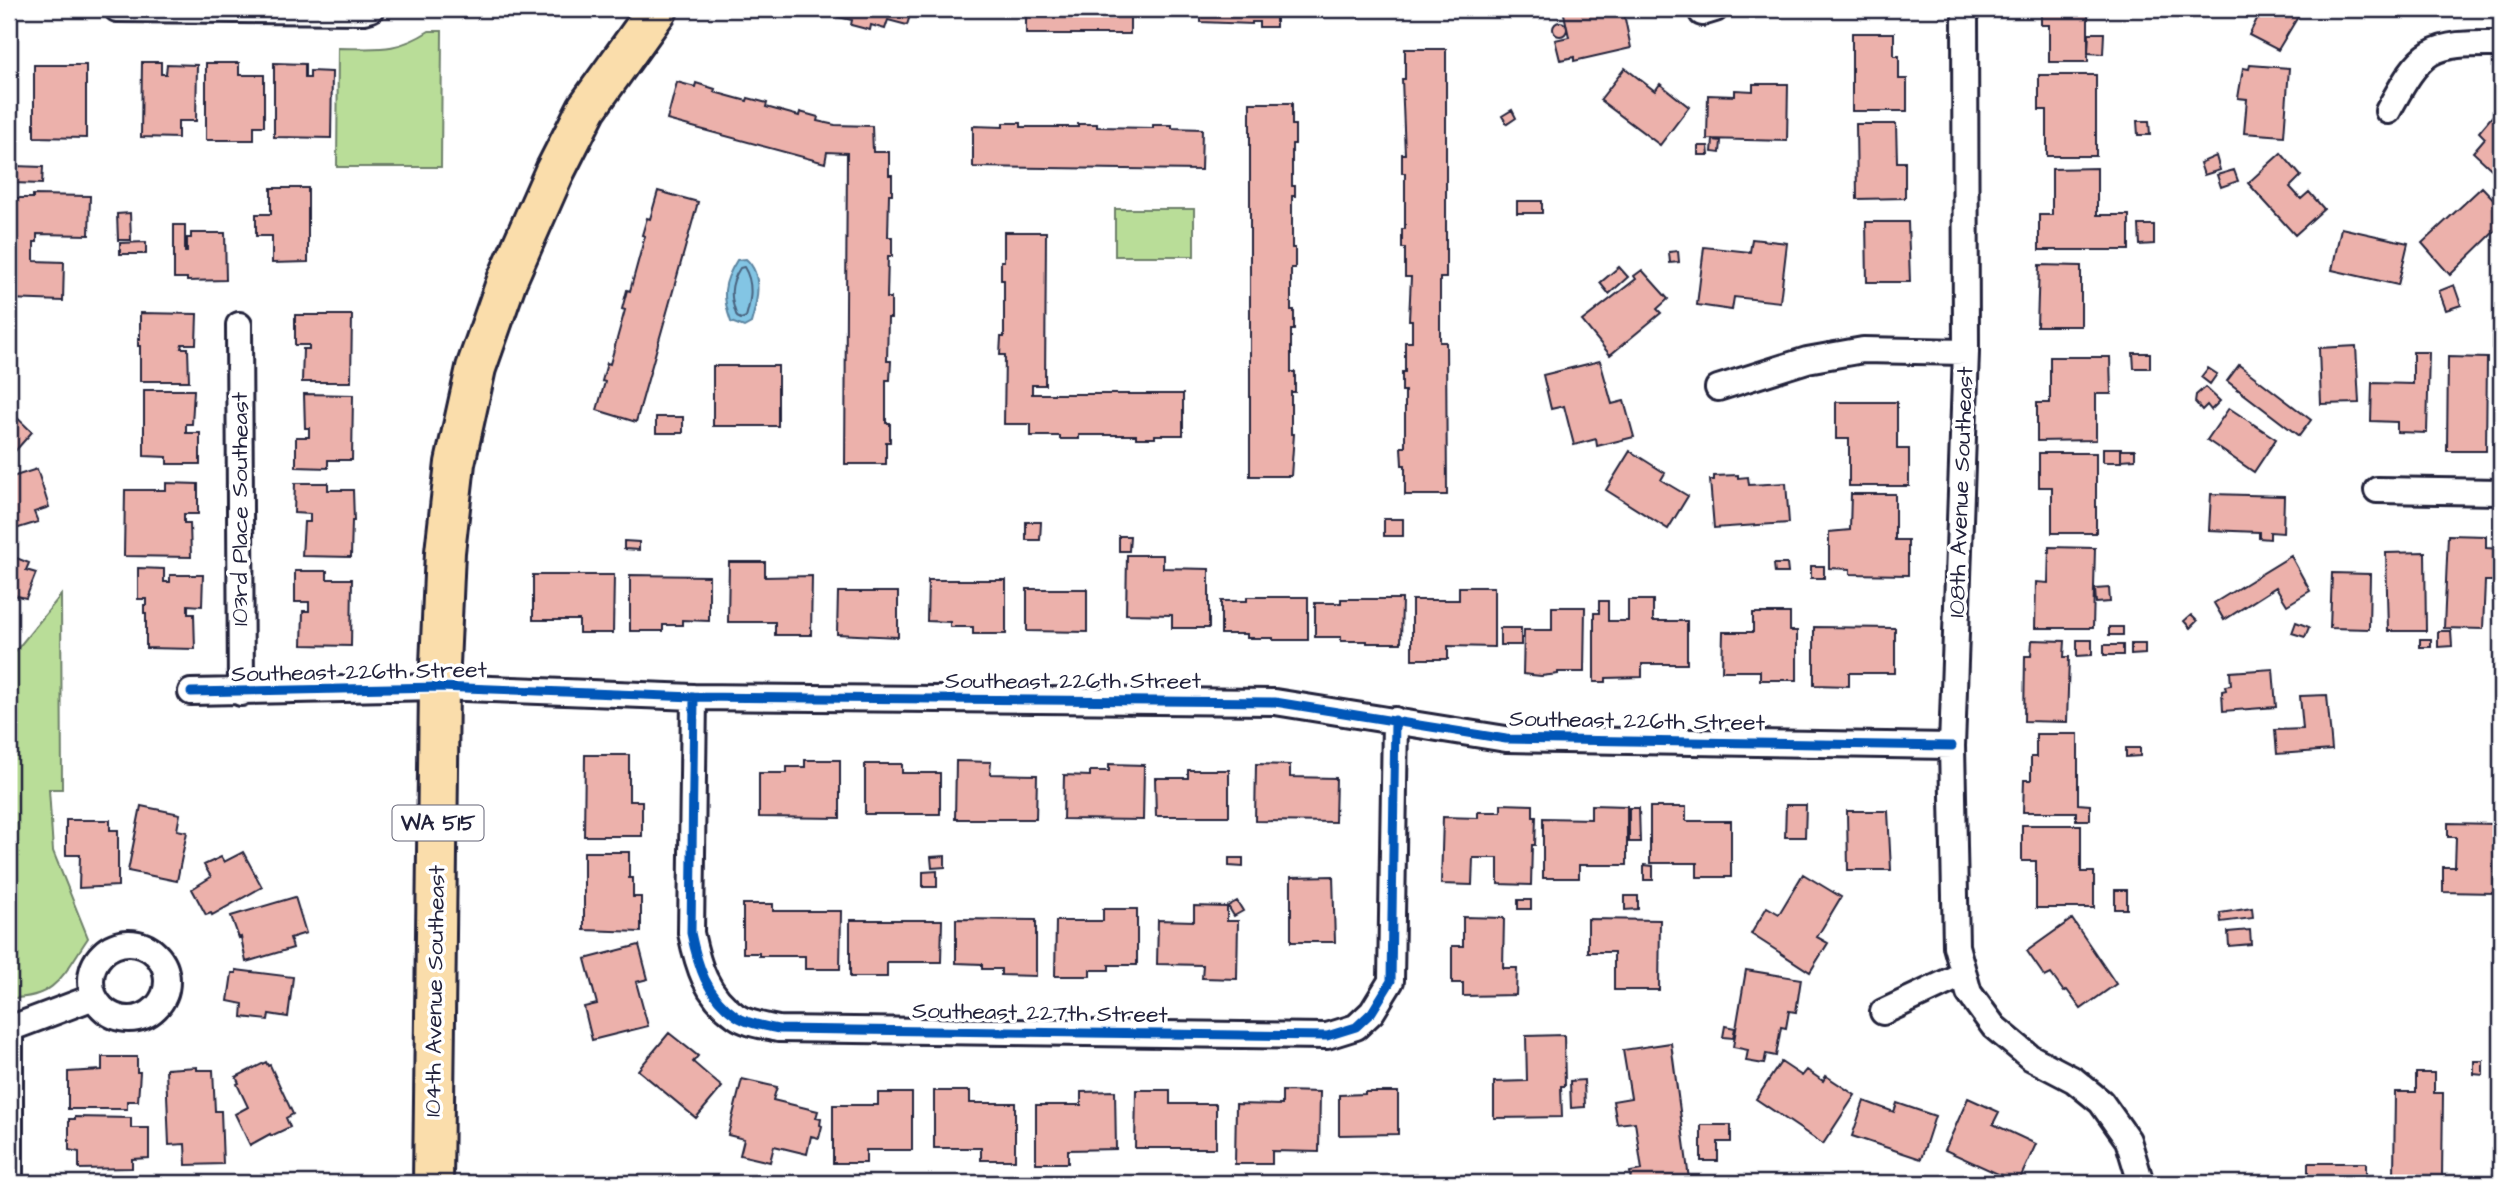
<svg xmlns="http://www.w3.org/2000/svg" width="2510" height="1192" viewBox="0 0 2510 1192" font-family="'Architects Daughter',sans-serif">
<style>
.green{fill:#b9dd98;stroke:#6e806a;stroke-width:2}
.water{fill:#83c5e4;stroke:#5c84a0;stroke-width:2}
.lines{fill:none;stroke-linecap:round;stroke-linejoin:round}
.shore{stroke:#49637f;stroke-width:2}
.building{fill:#ecb1ab;stroke:#22223b;stroke-width:2}
.street-casing{stroke:#22223b;stroke-width:30}
.primary-casing{stroke:#22223b;stroke-width:44}
.street{stroke:#fff;stroke-width:24}
.primary{stroke:#faddab;stroke-width:38}
.cycleway-casing{stroke:#fff;stroke-width:13}
.cycleway{stroke:#0057b8;stroke-width:9}
.labels{text-anchor:middle;dominant-baseline:central;stroke-width:7;stroke-linejoin:round;paint-order:stroke}
.shield{fill:#fff;stroke:#646476;stroke-width:2}
.shield-label{font-size:21px;font-weight:bold;fill:#22223b}
.street-label{font-size:23px;fill:#22223b;stroke:#fff}
</style>
<rect width="100%" height="100%" fill="#fff"/>
<filter id="ink" filterUnits="userSpaceOnUse"><feTurbulence type="fractalNoise" baseFrequency=".0143" numOctaves="2"/><feDisplacementMap in="SourceGraphic" scale="14" xChannelSelector="R" yChannelSelector="G"/><feConvolveMatrix kernelMatrix="1 2 1 2 8 2 1 2 1" color-interpolation-filters="sRGB"/></filter>
<g filter="url(#ink)">
<path class="green" d="M429 31H442L441 167H337L338 48C376 48 395 53 429 31Z
M1115 209H1194V256H1115Z
M61 595 62 789H49L53 851 88 938C64 973 57 999 9 998V659Z"/>
<path class="water" d="M746 259C764 275 757 303 751 323L744 327 731 322C722 296 722 284 737 260Z"/>
<g class="lines">
<path class="shore" d="M744 267C754 283 751 300 746 317L741 319 737 317C730 298 729 285 740 268Z"/>
</g>
<path class="building" d="M827 9H912L907 25 888 20 885 29 871 25 870 30 851 25 852 20 838 17 839 12Z
M1026 9H1130V34H1026Z
M1201 9H1276V27H1259V22H1252V24L1201 22Z
M1563 9H1614L1616 16 1624 14 1631 48 1574 61V57L1560 60 1555 40 1569 37Z
M2041 9H2088V62H2049V25H2041Z
M2259 9 2302 10 2278 50 2249 35 2260 13 2258 12Z
M1553 29a7 7 0 1 1 14 0a7 7 0 1 1-14 0Z
M1852 33H1894V56H1899V79H1907V111H1852Z
M2089 33H2104L2103 54 2088 53Z
M1405 49H1446V278H1440V342H1446L1447 495H1405V465H1402L1401 447H1405V391H1402V372H1405V342H1412V320H1409L1411 277H1405V248H1402V229H1405V173H1402V154H1405L1402 79H1405Z
M9 62H11V139H9Z
M142 62H161V74H166L167 64 197 65 196 121H178V138L141 137Z
M206 63H239V75H264V126H254V140H206Z
M274 63 305 64V78H310V71L332 72 331 138 274 137Z
M34 65H86V138L34 137Z
M2250 65 2289 68 2284 136 2244 133 2247 99 2238 98 2243 68 2249 69Z
M1625 68 1655 91 1660 84 1689 107 1660 145 1600 100Z
M2039 75H2096V156H2047V110H2039Z
M677 82 695 87 696 83 715 89 714 92 747 101 748 98 767 103 766 107 799 116 800 112 818 117 817 121 835 125 872 126 873 152H889V175H892V194H889L888 237H892V256H888L887 298H891V318H888L887 361H891L890 380H886V423H890V442H886V464H845L847 153 827 152 825 163 667 120Z
M1753 84H1788L1787 141 1707 139 1708 95 1735 96V90L1753 91Z
M1250 103H1292V125H1295V144H1292V186H1295V196H1292V248H1295V268H1291V310H1294V330H1291V372H1295V392H1291V434H1294L1291 476H1250Z
M1512 110 1516 118 1507 124 1502 116Z
M2494 114 2501 119V178L2473 152 2485 138 2479 132Z
M2137 121H2149L2150 135H2138Z
M1003 123H1021V127H1078V124H1097V127L1153 128V125H1172V128L1202 129 1201 170 973 167V126L1003 127Z
M1856 124H1896L1897 162H1905V198L1857 199Z
M1713 140 1721 141 1720 153 1712 152Z
M1698 146H1708L1709 155H1698Z
M2281 153 2301 176 2290 187 2301 199 2309 192 2324 209 2295 235 2248 183Z
M2216 156 2220 170 2204 175 2200 163Z
M14 166 43 167 42 184 13 183Z
M2097 168V215H2129V250H2039V215H2052V169Z
M2234 170 2238 181 2221 187 2217 175Z
M2482 187 2501 207V225L2450 275 2422 243Z
M271 188H308V262L272 263V236H256V214H271Z
M658 191 698 202 636 422 597 410 605 382 602 381 607 363 610 364 625 310 622 309 627 290 630 291 645 236 642 235 647 218 650 219Z
M33 195 90 196 89 235 37 234V242H34V261L64 262 63 301 9 299V198H33Z
M1517 201H1542V213H1517Z
M130 213 131 240H118L117 214Z
M1866 222H1908L1910 282H1867Z
M174 225H185V252H187V238H191V233H225L226 280 187 281V278H174Z
M2139 225H2154V244L2140 245Z
M2341 228 2408 243 2398 285 2332 270Z
M1004 232H1046L1045 385H1032V394H1183V435H1155V438H1136V435H1079V439H1060V436H1031V424H1004L1005 355H1000L1001 337H1004V280H1001V261H1004Z
M1752 239 1787 243 1780 302 1734 297 1732 310 1697 305 1704 247 1750 252Z
M146 242V254H120V243Z
M1678 251 1679 262 1670 263 1669 252Z
M2039 265 2081 266V326H2037Z
M1619 267 1628 277 1609 294 1600 283Z
M1642 270 1668 299 1657 309 1661 313 1610 355 1582 321 1636 279 1634 276Z
M2454 285 2461 305 2446 310 2439 291Z
M140 313 197 314 196 344H182L181 348H188L189 381H140V346H138V338L140 339Z
M295 315H352L351 382H302L303 349H309V345H295Z
M2492 336H2501V348H2492Z
M2356 346 2359 403 2321 404 2319 348Z
M2413 352H2429L2427 433 2397 432V422L2371 421 2372 383 2413 384Z
M2133 353H2150V368H2134Z
M2050 357H2110L2111 394H2096V440L2037 441V403H2050Z
M2448 357 2487 358 2486 451H2447Z
M1600 361 1612 404 1624 401 1634 437 1597 446 1596 439 1574 445 1564 406 1551 409 1543 375Z
M2239 365 2311 420 2299 436 2227 381Z
M713 366H778V426H713Z
M2208 368 2217 374 2210 384 2201 377Z
M2205 387 2220 401 2211 410 2207 405 2202 410 2195 402 2196 395Z
M144 390H194L192 424H186V433H200V464H167V457L144 456Z
M304 394 353 395 352 460H328V468L296 467V437H309V428H305Z
M1836 402H1897V449H1909V486H1849V439H1836Z
M2229 408 2276 439 2254 472 2207 440Z
M9 410 32 432 9 458Z
M656 417H683V433H656Z
M2103 448H2121V462H2103Z
M2121 450H2135V459L2121 460Z
M1630 451 1665 473 1661 480 1688 496 1668 529 1606 490Z
M2039 453H2096V533H2052V487H2039Z
M37 469 49 507 34 512 38 522 9 531V478Z
M1738 475V478L1748 477 1749 485 1786 483 1789 523 1714 528 1710 480H1714V476Z
M166 483 198 484V514H184V523H190L191 557 124 556 125 490H166Z
M295 483H328V490H353L354 521H352L351 557 302 556 304 522H310V514L294 513Z
M1851 494H1895V540H1908V575L1850 574V569L1829 568V532L1850 530Z
M2211 494 2284 496 2283 533 2270 532V539L2259 538V532L2209 530Z
M1384 519H1403V536H1384Z
M1026 522H1041L1040 540H1026Z
M2448 535 2486 536V548L2501 549V581H2485L2483 629 2444 628Z
M1119 536H1130L1129 551H1119Z
M624 541 639 542V550L624 549Z
M2049 547 2095 548 2093 628H2035L2036 582 2048 583Z
M2425 552 2426 631H2388L2386 553Z
M9 555 29 563 26 570 36 573 26 598 9 594Z
M1127 555H1163V568L1209 569V628H1172V615L1126 614Z
M2291 556 2310 591 2287 605 2276 587 2224 620 2214 603Z
M729 562H765V577L812 576 811 635H775V622H728Z
M1774 564H1787L1788 573H1775Z
M1811 566H1824V578H1811Z
M138 568 164 569V582H170V575H203L202 606 188 605V614H194L195 649 146 648V613H144V605H146V599H138Z
M295 571H327V579H352L351 646 302 645 303 611H309V602H295Z
M2332 573 2370 574 2369 629 2330 628Z
M533 575H614L613 633H579V620H533Z
M630 575 709 576V621L682 620V625H663V631H630Z
M928 580H1006V634H973V627H950V622L927 621Z
M1459 587H1494V647L1448 646V659H1412V600H1459Z
M2109 588 2110 602 2096 603 2095 589Z
M1027 589H1087V632L1027 631Z
M838 592H898V637L837 634Z
M1247 597H1308V640H1273V638H1247V634H1221V601H1247Z
M1341 599H1402L1401 643H1367V641H1341V637H1315V603H1341Z
M1628 600H1653V621H1687V664H1642V677L1606 678V682H1594V613H1599V601H1608V621H1628Z
M1552 607H1585L1584 672H1558V674L1541 676 1523 674 1524 630H1552Z
M1753 613H1790V631H1797V680H1760V671H1722L1723 632H1753Z
M2191 615 2197 621 2190 628 2184 621Z
M2296 622 2309 627 2305 637 2292 633Z
M1814 627 1895 628V673H1849V686L1814 685Z
M2109 627H2123V635H2109Z
M1500 628H1521V645H1500Z
M2438 631H2451L2452 646 2438 647Z
M2420 639H2431V647H2420Z
M2032 640 2065 641 2064 657H2069L2067 722 2024 721 2025 656H2031Z
M2077 640H2092V655L2077 656Z
M2131 644H2145V654L2131 655Z
M2104 645H2123V655H2104Z
M2273 669 2276 707 2223 711 2222 691 2226 690 2225 686 2231 685 2230 672Z
M2327 695 2332 750 2277 754 2275 730 2303 729 2300 696Z
M2036 734H2078V804L2090 805V820H2076V812H2023L2024 780H2031V757H2036Z
M2126 748H2140V756L2126 757Z
M585 755H629V801H642V836H584Z
M805 760H840V818L759 817V773H787V767H805Z
M956 761 991 762 990 774 1037 775 1036 819H955Z
M865 764H902V773H940V814H865Z
M1109 764 1144 765 1143 820 1063 819 1064 775 1090 776V771H1109Z
M1256 764 1290 765V777L1336 778 1335 822 1255 821Z
M1188 770H1229V816H1156L1155 778H1188Z
M1501 804 1533 805V817H1536L1535 845H1532L1531 885 1498 884V858H1473L1472 885 1441 884 1443 817 1478 818V812H1501Z
M1591 805 1627 806V865H1579V878H1543V818L1591 819Z
M1786 805H1806L1805 837H1785Z
M141 806 180 814 177 830 187 832 177 881 128 871Z
M1650 807H1686V821H1731V877H1697V863H1650Z
M1629 808H1639L1640 842H1629Z
M1847 811H1888L1891 870H1848Z
M66 820H110V830H118V886L79 888 80 855H66Z
M2448 823 2495 824 2494 893 2443 892V867H2455L2456 837H2448Z
M2022 825H2081V872H2094V908H2036V861H2022Z
M243 852 262 887 212 915 211 913 206 915 192 889 211 877 204 865 221 857 224 862Z
M584 852H629V878H633V897H641V932L584 930Z
M945 856V867L932 868 931 857Z
M1229 858H1243V867L1229 866Z
M1644 865 1653 866V880H1644Z
M937 871V887H923V872Z
M1803 874 1841 897 1817 937 1828 943 1810 972 1751 934 1767 907 1779 914Z
M1333 876 1335 942H1291V877Z
M2115 890H2127V909H2115Z
M1625 896H1638V909L1625 910Z
M295 897 306 933 290 938 293 948 246 962 241 937 239 938 231 916Z
M1518 900H1531V909H1518Z
M1237 901 1243 911 1234 916 1228 906Z
M743 904H773V911H841L840 969H805V956H759V953H743Z
M1194 906 1227 907V921H1238L1237 979 1202 978 1203 965 1157 964 1158 920 1194 921Z
M2252 908 2253 918 2221 922 2220 913Z
M1103 909H1137V965H1109V970H1090V976H1055L1056 921H1103Z
M1463 917 1504 918 1503 968H1517L1516 995 1463 996V983H1452V946H1463Z
M956 919 1036 920V976L1001 975V969H982V964L956 963Z
M1588 919 1660 920 1659 990H1614V952H1588Z
M2072 919 2116 984 2081 1009 2067 990 2064 992 2051 974 2045 977 2027 951Z
M850 920H942L941 962H887V977H850Z
M2250 930 2251 944 2229 946 2228 932Z
M639 945 648 979 636 982 648 1026 592 1040 584 1007 597 1004 585 959Z
M236 970 293 977 288 1017 269 1014 268 1020 242 1017 243 1004 228 1001 232 973H236Z
M1746 970 1801 979 1796 1012 1789 1011 1786 1028 1781 1027 1776 1056 1766 1054 1764 1064 1746 1061 1748 1050 1733 1047Z
M1725 1026 1735 1028 1733 1038 1723 1037Z
M669 1033 698 1056 693 1062 722 1087 696 1118 638 1070Z
M1564 1035 1565 1086H1561L1562 1117 1494 1118V1082L1527 1081 1526 1036Z
M1671 1043 1689 1179 1663 1183H1631L1630 1172 1642 1170 1635 1122 1617 1124 1613 1101 1631 1098 1623 1050Z
M102 1057H137V1072H140L138 1101H127V1109H68V1072L102 1070Z
M2474 1061H2483V1075L2474 1074Z
M266 1062 268 1066 270 1065 293 1114 286 1118 290 1127 271 1136 270 1134 250 1145 235 1114 248 1107 237 1084 239 1083 236 1077Z
M1781 1062 1802 1076 1807 1070 1823 1081 1826 1076 1855 1095 1823 1144 1756 1099Z
M197 1067V1070H213L215 1111H221L223 1164 186 1165 185 1144 169 1145 166 1069Z
M2416 1073H2434V1093H2443L2442 1178H2394L2395 1092H2416Z
M742 1079 777 1087 773 1100 818 1111 816 1118 821 1119 820 1125 822 1126 819 1138 811 1136 807 1154 774 1146 770 1162 740 1155 744 1139 728 1135Z
M1584 1080 1585 1107 1571 1108 1570 1081Z
M1136 1090H1170V1104H1216V1148H1135Z
M934 1091H970V1103H1015V1160H981V1148H934Z
M1115 1091 1116 1149 1068 1150V1163H1036V1105H1081V1092Z
M1282 1091 1320 1092 1319 1152 1272 1151V1164H1235L1236 1104 1282 1105Z
M1365 1092H1398V1134L1339 1135V1095L1365 1094Z
M878 1093H912V1150H866V1163H833V1105H878Z
M1968 1098 1999 1112 1993 1124 2036 1144 2018 1183 1945 1150Z
M1864 1101 1894 1112 1897 1103 1935 1116 1921 1159 1852 1136Z
M75 1117 131 1118V1128H149V1158L132 1159V1168L79 1169V1152L69 1150V1119H75Z
M1701 1125H1731V1142H1718V1161H1701Z
M2308 1163H2366V1183H2308Z"/>
<g class="lines">
<g class="street-casing">
<path id="street" d="M117 9 364 11 371 9
M1965 9 1966 352 1952 746 1956 946 1969 993 1994 1027 2030 1057 2074 1080 2101 1102 2128 1140 2141 1183
M1702 13 1715 9
M2388 111C2423 47 2429 43 2501 44
M239 325 241 693
M1718 388 1807 360 1863 350 1966 352
M2377 490 2501 492
M191 692 439 687 694 697 1275 702 1506 739 1952 746
M694 697 691 933C698 966 706 995 736 1016 747 1024 766 1026 778 1029L1327 1036 1356 1027 1372 1012 1391 981 1395 720
M91 981a38 38 0 1 1 76 0a38 38 0 1 1-76 0Z
M1883 1012 1964 974
M9 1029 94 997
M10 1183V1029"/>
</g>
<g class="primary-casing">
<path id="primary" d="M433 1183 439 687 445 552 455 463 476 368 507 280 555 171 587 108 658 9"/>
</g>
<use href="#street" class="street"/>
<use href="#primary" class="primary"/>
<g class="cycleway-casing">
<path id="cycleway" d="M191 692 439 687 694 697 1275 702 1506 739 1952 746
M694 697 691 933C698 966 706 995 736 1016 747 1024 766 1026 778 1029L1327 1036 1356 1027 1372 1012 1391 981 1395 720"/>
</g>
<use href="#cycleway" class="cycleway"/>
</g>
</g>
<g class="labels">
<rect class="shield" x="392.5" y="805.5" width="91" height="35" rx="5"/>
<g class="shield-label">
<text x="438" y="823">WA 515</text>
</g>
<g class="street-label">
<text transform="translate(1961 492) rotate(-88)">108th Avenue Southeast</text>
<text transform="translate(240 509) rotate(-90)">103rd Place Southeast</text>
<text transform="translate(359 672) rotate(-1)">Southeast 226th Street</text>
<text x="1073" y="681">Southeast 226th Street</text>
<text transform="translate(1637 721) rotate(1)">Southeast 226th Street</text>
<text transform="translate(435 991) rotate(-89)">104th Avenue Southeast</text>
<text transform="translate(1040 1013) rotate(1)">Southeast 227th Street</text>
</g>
</g>
<rect width="2510" height="1192" fill="none" stroke="#fff" stroke-width="35"/>
<rect x="18" y="18" width="2475" height="1157" fill="none" stroke="#22223b" stroke-width="2.5" filter="url(#ink)"/>
</svg>
